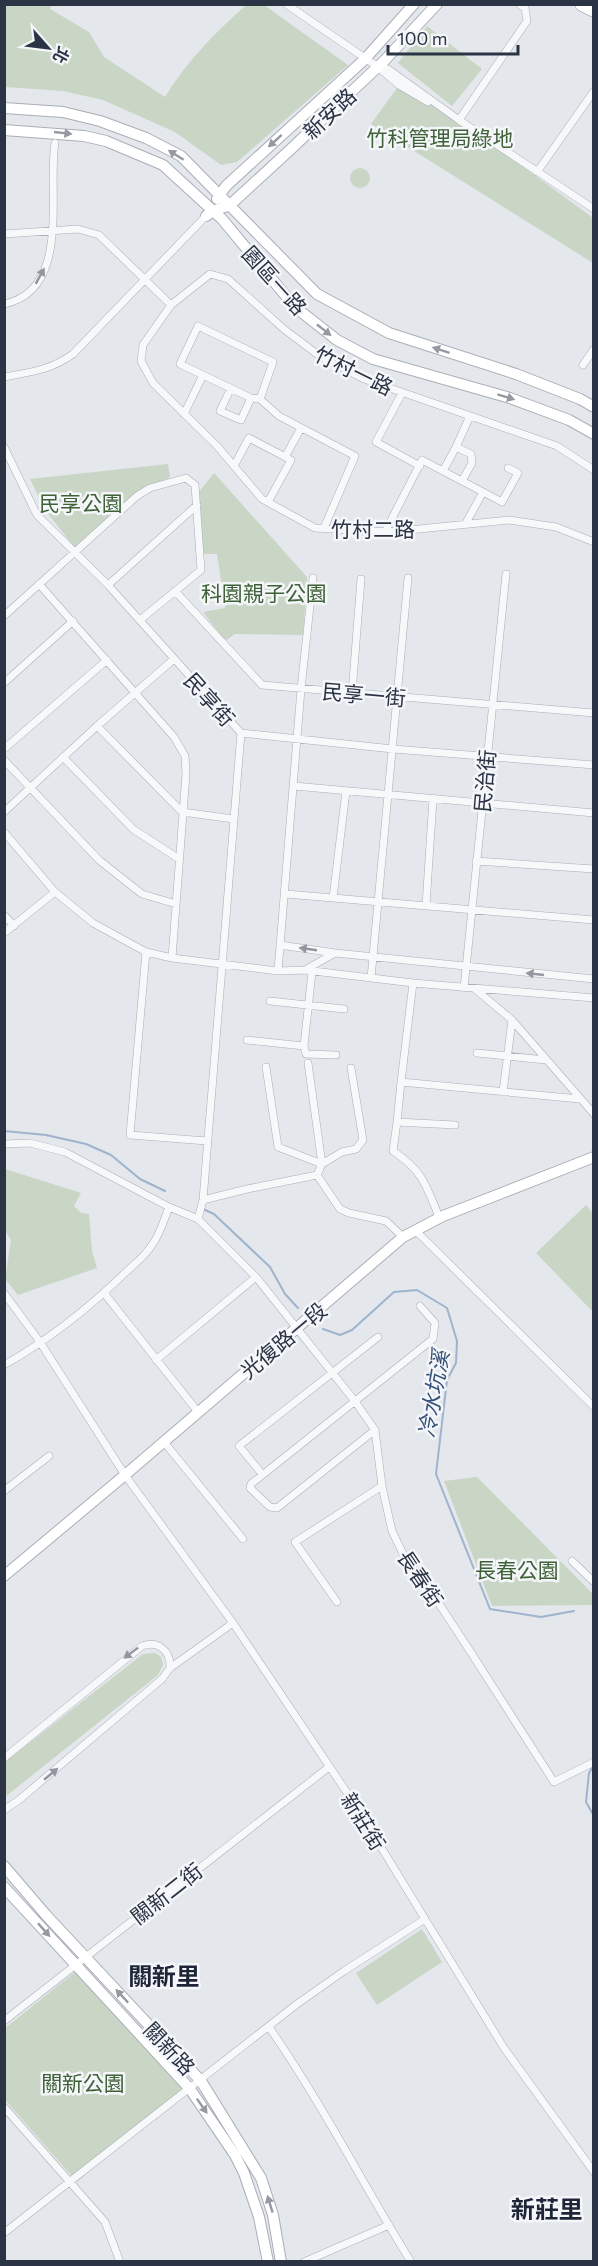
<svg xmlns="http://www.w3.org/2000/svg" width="598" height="2266" viewBox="0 0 598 2266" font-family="Commissioner,'Noto Sans TC',sans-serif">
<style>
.green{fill:#c9d6c5}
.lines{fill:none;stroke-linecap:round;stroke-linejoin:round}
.stream{stroke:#9fb4cc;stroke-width:2}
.street-casing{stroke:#a9aeb7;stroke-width:8}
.secondary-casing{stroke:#a9aeb7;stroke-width:12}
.highway-casing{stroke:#8b94a3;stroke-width:15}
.street{stroke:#f7f8fa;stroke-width:7}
.secondary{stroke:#fff;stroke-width:10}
.highway{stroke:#fff;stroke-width:14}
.oneway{fill:#959aa2}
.oneway2{fill:#9196a0}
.labels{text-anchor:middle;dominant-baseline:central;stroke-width:5;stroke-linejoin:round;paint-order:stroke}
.street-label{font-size:21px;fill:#2b3445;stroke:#f4f6f9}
.park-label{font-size:21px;fill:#3f6138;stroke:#f4f6f9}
.water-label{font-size:22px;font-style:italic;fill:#34527a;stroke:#f4f6f9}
.quarter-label{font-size:24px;font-weight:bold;fill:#1d2536;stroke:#f4f6f9}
</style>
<rect width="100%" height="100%" fill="#e4e7ec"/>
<path class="green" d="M4 5H52L50 9 89 32 104 57 165 97C188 60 214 34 246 5H264L348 65 237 162 221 165 175 132 103 100 63 91 5 87Z
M427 26 482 69 452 106 398 63Z
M399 85 459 120 593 218V263L371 124Z
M350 178a10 10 0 1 1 20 0a10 10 0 1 1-20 0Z
M168 464 170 477 135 493 75 548 45 510 30 479Z
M214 473 307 577 303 635 235 634 225 641 203 612 225 608 217 554H202L199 492Z
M5 1169 81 1193 74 1206 81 1213 89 1214 92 1251 97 1268 18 1295 5 1279 11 1240 5 1230Z
M586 1205 593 1213V1312L536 1253Z
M477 1477 593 1594V1605L492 1606 444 1481Z
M155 1653 161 1657 163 1665 158 1675 5 1797V1762L143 1654Z
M422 1929 442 1962 377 2005 356 1973Z
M76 1971 185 2088 77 2182 5 2100 4 2029Z"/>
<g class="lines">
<path class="stream" d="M4 1131 46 1135 86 1144 111 1155 140 1179 165 1191
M203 1209 214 1214 270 1267 285 1294 298 1308
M323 1329 340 1335 352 1330 394 1292 417 1290 447 1308 457 1341 456 1363 447 1380 436 1474 490 1609 541 1617 574 1611
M594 1765 589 1773 586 1802 594 1816"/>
<g class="street-casing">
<path id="street" d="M286 4 378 67 399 85 428 102
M378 67 388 69 459 120 594 209
M459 120 527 21 525 8 519 4
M537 172 594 91
M4 234 78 229 99 235 171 305
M4 304C72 291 47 190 55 143
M198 326 273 362 260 399 251 398 180 364Z
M583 365 594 349
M4 377C31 372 51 370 73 354L206 216
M231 388 220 411 241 420 251 398
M402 393 376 442 420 466
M260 399 279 416 355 456 324 528
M184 414 203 375
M4 447 37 515 108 585 241 733 393 749 594 765
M456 447 470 416
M285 457 301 428
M234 466 249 438 291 460 268 502
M594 470 557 446 364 379 321 357 285 330 228 279 210 274 171 305 143 345 141 361 153 383 217 446 262 499 315 528 389 532 509 520 556 527 594 542
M443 471 456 447 471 454 472 463 462 481
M483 492 502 502 518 473 508 468
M385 532 422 460 483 492 466 523
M39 584 174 737 185 756 186 774 172 958
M108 585 197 505
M175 591 262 685 594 713
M4 616 137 496 150 488 186 478 195 485 201 570 140 620
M4 683 73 621
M352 693 361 579
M97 726 182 812
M4 749 107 660
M63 757 133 829 179 859
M4 760 99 860 142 894 176 904
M294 786 594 813
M4 812 97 726 174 659
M182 812 234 819
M4 832 55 892 93 923 146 952 172 958 278 971 305 970 413 983 594 998
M476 861 594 869
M286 894 594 920
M333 898 346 791
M426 905 433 799
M4 915 14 926
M4 933 55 892
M280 945 335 953
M146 952 130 1135 207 1141
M305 970 335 953 594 979
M278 971 301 689 313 578
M312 972 304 1046 306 1054 336 1055
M371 978 408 578
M464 988 506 574
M475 989 512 1020 594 1114
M270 1001 344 1009
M247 1040 304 1046
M477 1053 546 1060
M308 1063 322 1164 317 1175
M266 1067 278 1147 322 1164 342 1152 356 1149 363 1140 351 1068
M401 1082 413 983
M503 1092 512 1020
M397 1122 393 1151C423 1171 426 1185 439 1217
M455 1125 397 1122 401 1082 580 1099
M4 1144 30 1143 65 1152 169 1207 198 1219 256 1277 354 1400 375 1430 382 1486 392 1531 406 1560 432 1593 470 1651 554 1782 594 1762
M317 1175 340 1209 349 1213 386 1221 403 1237
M203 1200 247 1189 317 1175
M198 1219 203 1200 241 733
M415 1230 594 1407
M4 1293 40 1342 125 1475 233 1623 354 1803 504 2048 594 2172
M104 1293 198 1412
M156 1360 256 1277
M4 1365C47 1341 91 1306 126 1272 135 1264 146 1255 152 1245 160 1234 164 1220 169 1207
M375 1430 277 1508 270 1507 250 1488 251 1484 433 1339 435 1323 420 1306
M164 1442 243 1539
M262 1474 239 1446 378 1337
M4 1491 49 1456
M572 1561 594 1582
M337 1602 295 1542 382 1486
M4 1758 142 1646C158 1640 171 1651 170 1668
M4 1810 19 1800 162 1679 170 1668 233 1623
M4 2021 329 1767
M269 2027C321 2102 363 2184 411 2262
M4 2107 105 2222 120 2262
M4 2233 297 2004 344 1971 425 1919
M304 2262 389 2225"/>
</g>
<g class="secondary-casing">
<path id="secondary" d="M4 108 63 112 100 121 146 138 181 156 317 294 389 333 516 374 580 399 594 407
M4 130 84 136 106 141 163 165 222 219 295 307 337 340 373 359 510 398 569 420 594 434
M217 199 226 186 365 59 414 4
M206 216 213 211 230 205 291 149 385 60 437 4
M4 1576 125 1475 403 1237 443 1216 594 1157
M4 1866 46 1915 201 2081 261 2178 273 2215 281 2262
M4 1887 190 2089 235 2155 244 2173 259 2217 268 2262"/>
</g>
<g class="highway-casing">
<path id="highway" d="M582 4 594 10"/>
</g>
<use href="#street" class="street"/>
<use href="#secondary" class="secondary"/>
<use href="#highway" class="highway"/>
</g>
<defs><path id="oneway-solid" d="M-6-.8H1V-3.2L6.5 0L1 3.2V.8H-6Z" transform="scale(1.5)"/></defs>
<g class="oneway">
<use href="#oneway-solid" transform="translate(63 133) rotate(6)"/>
<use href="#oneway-solid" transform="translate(275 141) rotate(138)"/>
<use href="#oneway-solid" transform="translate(176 155) rotate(-148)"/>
<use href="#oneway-solid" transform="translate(324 330) rotate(38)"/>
<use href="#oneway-solid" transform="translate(441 350) rotate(-162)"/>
<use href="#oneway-solid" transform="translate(506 397) rotate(17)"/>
<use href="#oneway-solid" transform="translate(44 1930) rotate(48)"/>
<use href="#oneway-solid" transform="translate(122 1996) rotate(-133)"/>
<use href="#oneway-solid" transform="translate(202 2106) rotate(55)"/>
<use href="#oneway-solid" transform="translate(270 2204) rotate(-107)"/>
</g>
<g class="oneway2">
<use href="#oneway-solid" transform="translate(40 276) rotate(-61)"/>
<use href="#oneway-solid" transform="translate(308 949) rotate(-172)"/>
<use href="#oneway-solid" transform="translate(535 974) rotate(-174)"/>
<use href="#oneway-solid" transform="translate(131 1653) rotate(143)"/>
<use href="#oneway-solid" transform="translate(51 1774) rotate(-40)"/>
</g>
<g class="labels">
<g class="street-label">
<text transform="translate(329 113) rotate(-43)">新安路</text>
<text transform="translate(275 280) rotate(48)">園區一路</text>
<text transform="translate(354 370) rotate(26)">竹村一路</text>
<text x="373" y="528">竹村二路</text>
<text transform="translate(364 694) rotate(5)">民享一街</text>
<text transform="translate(210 699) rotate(48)">民享街</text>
<text transform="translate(484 781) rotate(-85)">民治街</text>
<text transform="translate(283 1340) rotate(-40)">光復路一段</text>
<text transform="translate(421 1578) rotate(56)">長春街</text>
<text transform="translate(364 1821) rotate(58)">新莊街</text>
<text transform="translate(166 1893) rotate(-38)">關新二街</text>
<text transform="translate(170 2048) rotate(47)">關新路</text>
</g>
<g class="park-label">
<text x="440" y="137">竹科管理局綠地</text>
<text x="81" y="502">民享公園</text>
<text x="264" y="592">科園親子公園</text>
<text x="517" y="1569">長春公園</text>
<text x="83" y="2082">關新公園</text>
</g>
<g class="water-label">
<text transform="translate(433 1394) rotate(-80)">冷水坑溪</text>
</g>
<g class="quarter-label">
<text x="164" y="1975">關新里</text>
<text x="547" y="2208">新莊里</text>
</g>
</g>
<rect width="598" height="2266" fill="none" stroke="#2b3445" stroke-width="12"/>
<g transform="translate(48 48) rotate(118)" stroke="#f4f6f9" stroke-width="4.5" paint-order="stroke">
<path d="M0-4.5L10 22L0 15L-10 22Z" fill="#2b3445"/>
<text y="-9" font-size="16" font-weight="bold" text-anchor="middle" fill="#2b3445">北</text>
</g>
<path d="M388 45v9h130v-9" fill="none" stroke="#2b3445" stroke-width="3"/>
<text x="397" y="45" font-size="18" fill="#2b3445" stroke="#f4f6f9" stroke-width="4.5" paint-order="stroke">100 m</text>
</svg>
